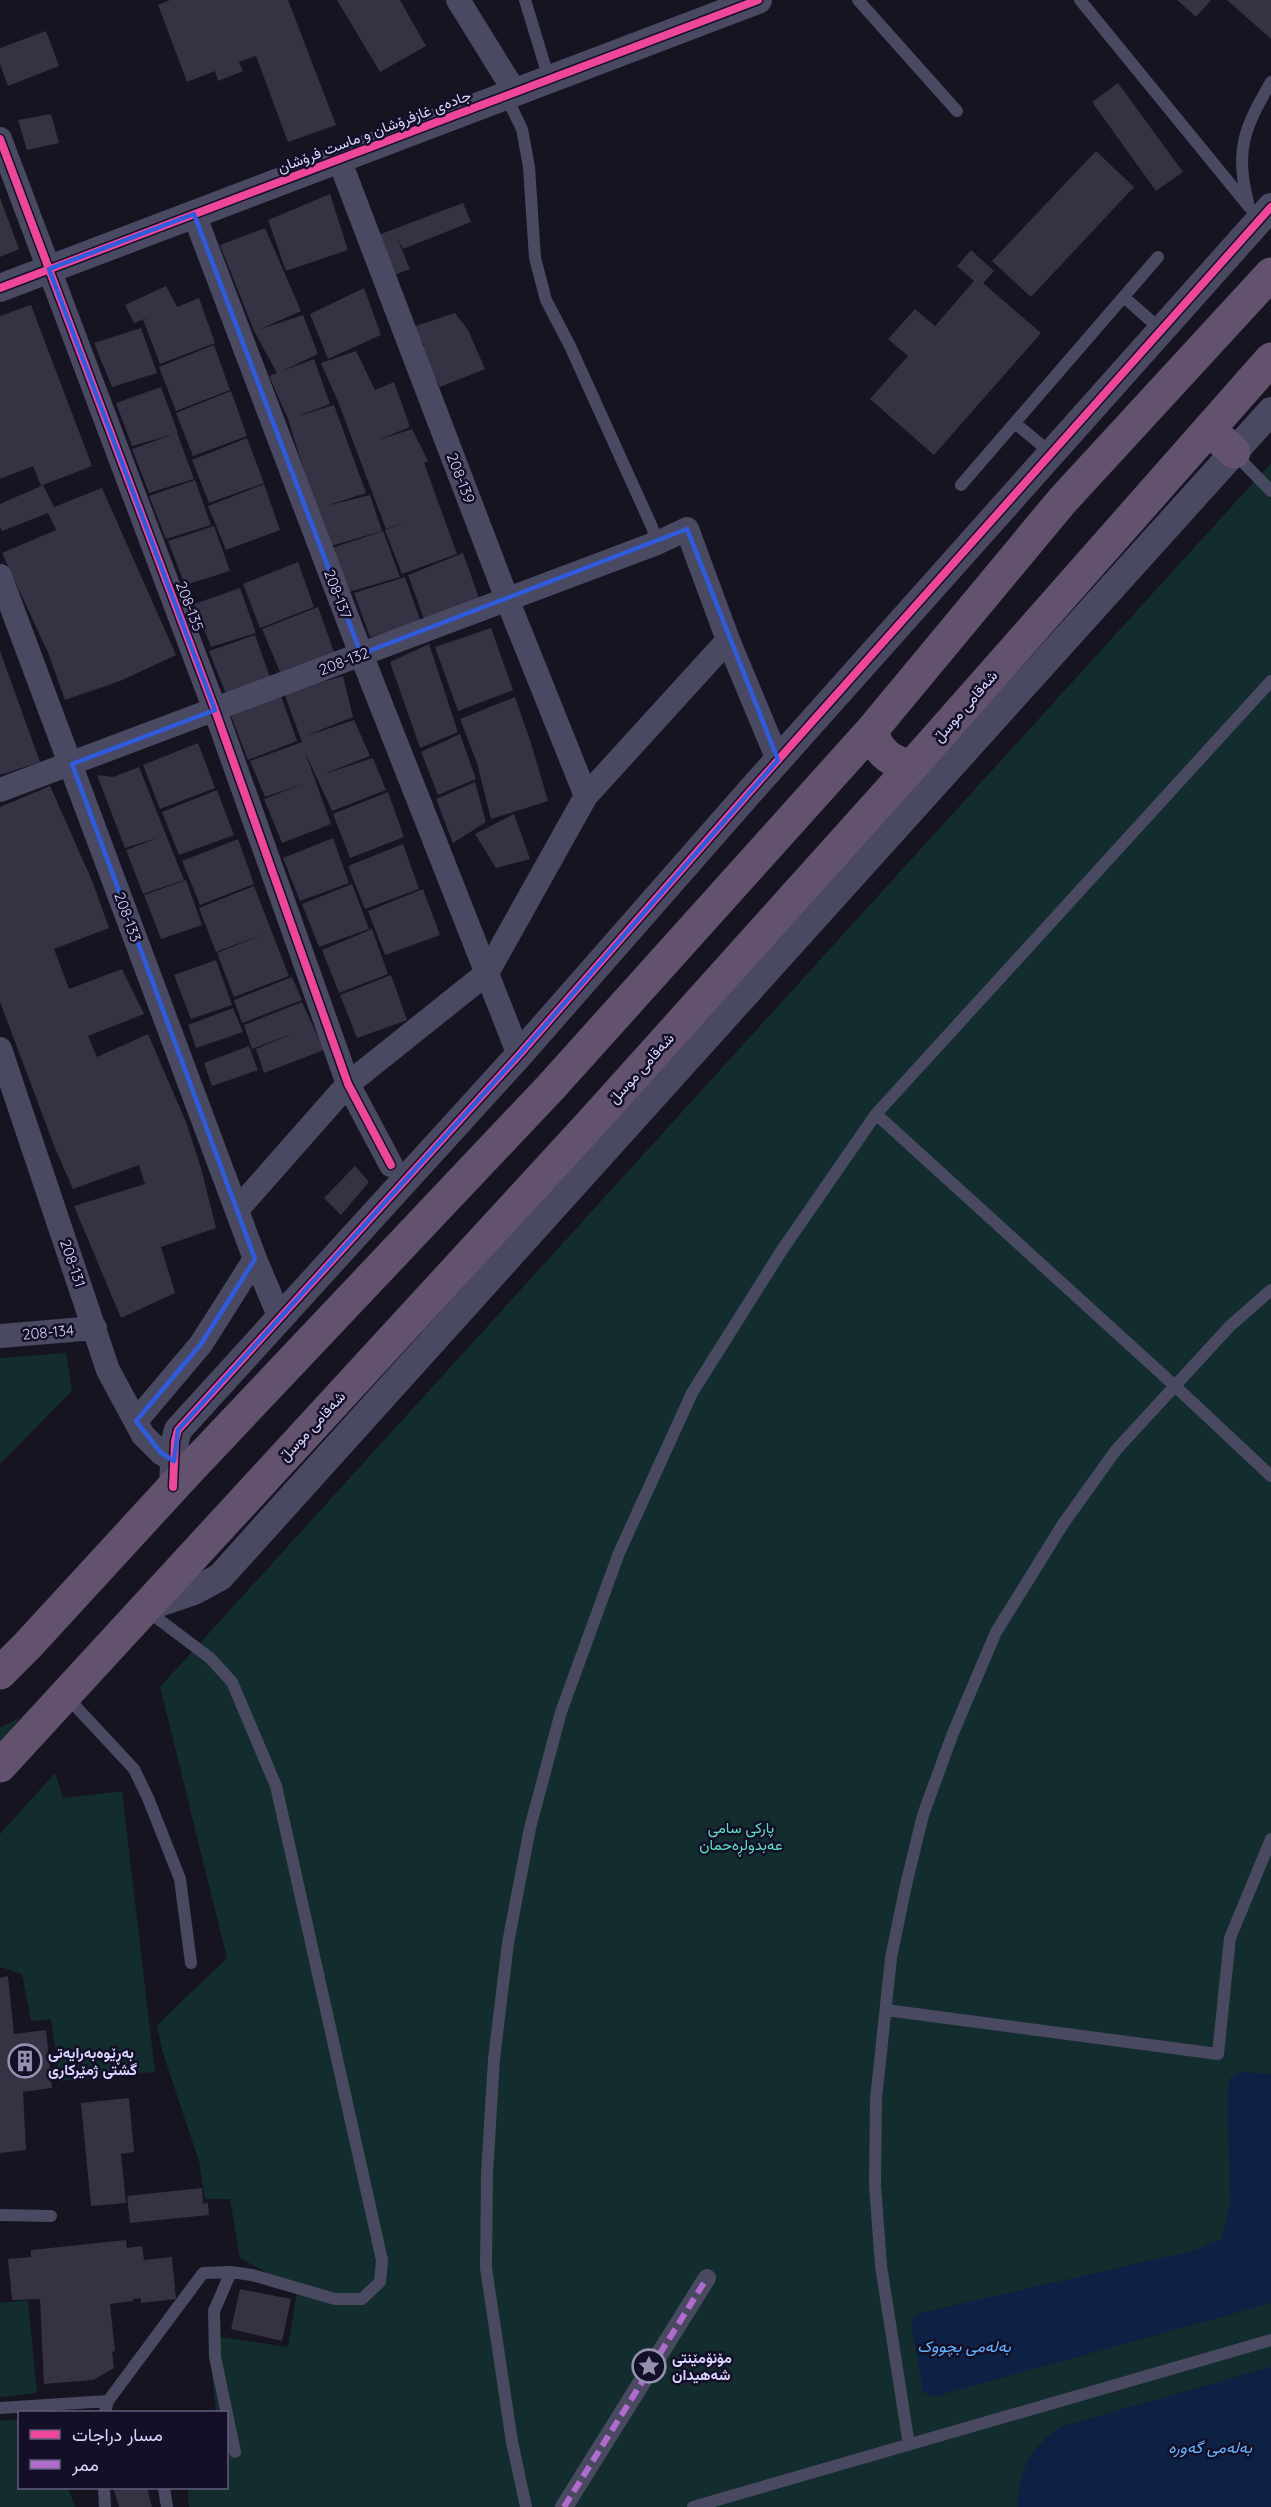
<svg xmlns="http://www.w3.org/2000/svg" width="1271" height="2507" viewBox="0 0 1271 2507" font-family="Quicksand,Vazirmatn,sans-serif">
<style>
.green{fill:#132c2d}
.water{fill:#0d2144}
.building{fill:#343243}
.lines{fill:none;stroke-linecap:round;stroke-linejoin:round}
.service{stroke:#4a4962;stroke-width:12}
.pedestrian{stroke:#4a4962;stroke-width:18}
.minor{stroke:#4a4962;stroke-width:24}
.tertiary{stroke:#4a4962;stroke-width:28}
.trunk{stroke:#62526e;stroke-width:33}
.quiet{stroke:#b06ccc;stroke-width:6;stroke-dasharray:12 6;stroke-linecap:butt}
.cycleway-casing{stroke:#130f26;stroke-width:11}
.cycleway{stroke:#ed469a;stroke-width:8}
.marked{fill:none;stroke:#305bdc;stroke-width:4.5;stroke-linejoin:round}
.labels{text-anchor:middle;dominant-baseline:central;stroke-width:5;stroke-linejoin:round;paint-order:stroke}
.street-label{font-size:15px;fill:#d9d4ff;stroke:#130f26}
.park-label{font-size:15px;fill:#5fe0c0;stroke:#130f26}
.poi-label{font-size:15px;font-weight:bold;fill:#d9d4ff;stroke:#130f26;text-anchor:start}
.water-label{font-size:16px;font-style:italic;fill:#62b6ff;stroke:#130f26}
</style>
<rect width="100%" height="100%" fill="#161421"/>
<path class="green" d="M1271 463V2507H189L188 2488H226V2412H216L212 2376 220 2337 288 2347 297 2290 240 2258 230 2199H205L199 2161 162 2050 157 2025 227 1958 160 1687Z
M66 1353 72 1391 0 1464V1358Z
M20 1717 0 1747V1728Z
M55 1773 63 1798 122 1791 155 2072 60 2081 51 2019 31 2021 22 1974 0 1967V1834Z
M28 2300 37 2393 0 2397V2303Z
M19 2419 20 2488H68L75 2507H0V2421Z"/>
<path class="water" d="M1241 2072 1271 2074V2303L933 2397 923 2392 912 2327 914 2318 921 2313 1196 2250 1221 2239 1230 2207 1228 2089 1230 2078Z
M1271 2367V2507H1018C1017 2472 1033 2443 1063 2426Z"/>
<path class="building" d="M170 0H288L336 125 288 142 256 56 239 62 243 71 218 81 215 71 187 82 158 5Z
M337 0H400L426 46 380 72Z
M1177 0H1211L1196 17Z
M1227 0H1271V39Z
M46 31 59 66 8 86 0 64V48Z
M1118 83 1183 172 1156 191 1092 102Z
M51 114 59 143 27 150 18 120Z
M1096 151 1134 187 1031 297 992 261Z
M330 194 348 250 286 271 268 220Z
M0 198 19 249 0 257Z
M463 203 471 222 403 249 396 236 410 269 389 277 373 237Z
M265 228 301 311 258 330 303 315 318 354 282 371 314 359 330 404 295 417 334 405 366 493 326 506 370 495 382 531 331 546 316 509 288 419 269 376 277 373 254 331 220 245Z
M971 250 994 271 983 283 1041 333 934 455 870 399 908 356 888 339 915 309 935 326 974 281 957 266Z
M166 286 177 307 199 298 215 343 160 364 143 320 152 316 134 323 125 305Z
M364 288 381 335 328 359 310 314Z
M31 305 92 466 43 485 54 507 102 488 176 655 120 681 65 700 49 655 2 553 56 530 48 513 2 531 0 527V504L41 486 33 466 0 479V316Z
M455 313 468 330 485 369 440 387 420 348 424 346 413 327Z
M141 328 157 373 112 387 94 343Z
M214 345 230 390 176 411 159 367Z
M356 351 375 390 394 382 410 427 375 441 412 429 428 461 424 463 457 554 402 574 385 530 409 521 386 529 339 404 321 363Z
M161 387 178 433 132 446 116 403Z
M231 391 247 436 193 456 176 413Z
M177 433 194 479 149 493 132 449Z
M247 438 264 483 209 503 192 460Z
M195 480 211 525 166 539 149 496Z
M264 484 280 530 226 550 208 506Z
M214 526 230 571 185 585 168 541Z
M383 531 400 577 349 592 332 548Z
M463 553 479 598 424 619 408 575Z
M298 562 314 607 260 628 243 584Z
M405 577 421 622 370 637 354 593Z
M240 588 256 633 211 647 194 604Z
M318 607 334 652 280 672 262 629Z
M491 628 513 690 458 711 435 647Z
M255 635 271 680 226 694 209 651Z
M429 644 458 732 420 748 390 662Z
M0 651 40 762 0 775Z
M343 676 353 717 303 737 354 720 370 756 321 775 373 758 386 790 332 811 305 752 331 824 282 843 264 799 308 782 265 797 250 761 302 742 284 693Z
M281 696 297 741 248 760 231 716Z
M515 697 531 743 548 801 491 819 477 763 460 719Z
M460 734 476 779 438 795 421 752Z
M198 743 215 788 160 809 143 765Z
M139 767 184 880 143 894 126 850 157 838 125 848 97 775 113 777Z
M475 782 486 822 453 843 436 799Z
M50 786 93 883 109 928 54 949 69 989 122 969 144 1014 88 1036 97 1057 148 1034 186 1122 201 1168 216 1228 161 1247 175 1293 121 1318 74 1206 145 1184 139 1165 73 1189 55 1148 0 1002V807Z
M217 790 234 835 179 855 162 812Z
M388 792 404 837 350 858 333 814Z
M514 814 530 859 496 868 475 834Z
M333 838 349 883 300 901 283 858Z
M238 839 254 884 200 905 182 861Z
M403 844 419 889 365 909 348 866Z
M186 880 202 925 161 939 144 895Z
M352 884 369 929 319 947 302 904Z
M254 886 289 976 234 997 217 953 264 934 216 952 199 908Z
M423 889 440 935 385 955 368 911Z
M372 929 388 974 339 993 322 950Z
M216 960 232 1005 191 1019 174 975Z
M391 975 407 1020 357 1038 340 995Z
M292 977 302 1000 242 1023 234 1000Z
M302 1002 324 1050 264 1073 256 1049 297 1032 252 1049 244 1025Z
M233 1008 243 1032 196 1048 188 1025Z
M249 1046 258 1070 212 1086 204 1063Z
M355 1166 369 1182 341 1215 324 1198Z
M8 1976 14 2034 46 2030 52 2088 23 2092 26 2150 0 2153V1978Z
M129 2098 134 2152 121 2154 126 2203 91 2206 81 2103Z
M202 2188 203 2204 208 2203 209 2215 130 2223 127 2196Z
M126 2240 127 2248 142 2246 144 2260 172 2257 176 2299 141 2303V2298L133 2299V2301L110 2304 115 2351 112 2352 114 2368 93 2380 44 2384 40 2299 12 2300 8 2259 31 2257V2250Z
M240 2289 291 2299 282 2341 231 2329Z
M113 2488H147L152 2507H119Z"/>
<g class="lines">
<path class="service" d="M525 0 549 79
M858 0 957 111
M1080 0 1250 208
M506 96 522 129 529 167 535 258 546 300 570 346 652 527 657 543
M1248 202C1234 150 1245 127 1271 82
M1124 297 1160 329
M1015 423 1051 453
M1234 453 1271 491
M961 485 1158 257
M876 1114 1175 1386 1271 1476
M66 1696 134 1769 148 1798 180 1879 191 1963
M886 2010 1218 2054 1230 1938 1271 1839
M0 2215 51 2216
M231 2272 214 2311 215 2357 235 2452
M0 2408 108 2401
M105 2412 108 2401 203 2273 231 2272 252 2275 335 2299H362L380 2282 382 2260 276 1786 232 1682 210 1658 145 1609
M909 2445 881 2266 875 2185 876 2099 891 1958 906 1885 923 1815 953 1733 996 1632 1063 1524 1116 1450 1230 1326 1271 1290
M104 2488 105 2507
M164 2488 167 2507
M526 2507 512 2442 486 2268 487 2173 494 2059 508 1943 530 1828 561 1712 619 1553 692 1393 782 1250 876 1114 1271 681
M693 2507 1271 2340"/>
<path class="pedestrian" d="M564 2507 707 2278"/>
<path class="minor" d="M458 0 515 92
M0 139 215 710 348 1084 391 1165
M339 159 507 599 586 796
M194 214 361 654 519 1055
M0 576 255 1259 280 1318
M728 640 778 760
M0 790 657 543 687 529 728 640 586 796 487 973 348 1084 237 1210
M0 1049 108 1370 143 1435 161 1453 174 1461
M0 1336 95 1328
M136 1421 201 1344 255 1259"/>
<path class="tertiary" d="M0 288 758 0
M173 1487 175 1441 178 1430 519 1055 746 796 1271 207
M144 1608 194 1591 220 1577 1271 411"/>
<path class="trunk" d="M1209 429 1234 452
M872 730C877 752 890 762 912 766
M0 1673 28 1645 186 1473 551 1087 872 730 1062 501 1271 274
M0 1766 594 1120 912 766 1271 359"/>
<path class="quiet" d="M564 2507 707 2278"/>
<g class="cycleway-casing">
<path id="cycleway" d="M0 139 215 710 348 1084 391 1165
M0 288 758 0
M173 1487 175 1441 178 1430 519 1055 746 796 1271 207"/>
</g>
<use href="#cycleway" class="cycleway"/>
</g>
<path class="marked" d="M194 214 361 654 687 529 778 760 519 1055 178 1430 174 1461 161 1453 136 1421 201 1344 255 1259 72 764 215 710 49 269Z"/>
<defs>
<g id="building-ring" transform="scale(1.725)"><circle r="9.5" fill="#130f26" stroke="#9591b1" stroke-width="1.5"/><path d="M-4-6H4V6H1V3H-1V6H-4ZM-2.5-4.3h1.7v1.8h-1.7ZM.8-4.3h1.7v1.8H.8ZM-2.5-1h1.7V.8h-1.7ZM.8-1h1.7V.8H.8Z" fill="#9591b1"/></g>
<g id="sight-ring" transform="scale(1.725)"><circle r="9.5" fill="#130f26" stroke="#9591b1" stroke-width="1.5"/><path d="M0-6L1.8-2.2L6-1.7L2.9 1.2L3.7 5.4L0 3.3L-3.7 5.4L-2.9 1.2L-6-1.7L-1.8-2.2Z" fill="#9591b1"/></g>
</defs>
<g fill-rule="evenodd">
<use href="#building-ring" x="25" y="2061"/>
<use href="#sight-ring" x="649" y="2366"/>
</g>
<g class="labels">
<g class="street-label">
<text transform="translate(374 131) rotate(-21)">جاده‌ی غازفرۆشان و ماست فرۆشان</text>
<text transform="translate(461 478) rotate(69)">208-139</text>
<text transform="translate(338 594) rotate(69)">208-137</text>
<text transform="translate(190 606) rotate(69)">208-135</text>
<text transform="translate(344 661) rotate(-21)">208-132</text>
<text transform="translate(965 706) rotate(-49)">شەقامی موسڵ</text>
<text transform="translate(128 917) rotate(70)">208-133</text>
<text transform="translate(641 1068) rotate(-48)">شەقامی موسڵ</text>
<text transform="translate(73 1263) rotate(71)">208-131</text>
<text transform="translate(48 1332) rotate(-5)">208-134</text>
<text transform="translate(312 1426) rotate(-47)">شەقامی موسڵ</text>
</g>
<g class="park-label">
<text x="741" y="1827">پارکی سامی<tspan x="741" dy="17">عەبدولڕەحمان</tspan></text>
</g>
<g class="poi-label">
<text x="48" y="2052">بەڕێوەبەرایەتی<tspan x="48" dy="17">گشتی ژمێركاری</tspan></text>
<text x="672" y="2357">مۆنۆمێنتی<tspan x="672" dy="17">شەھیدان</tspan></text>
</g>
<g class="water-label">
<text x="964" y="2346">بەلەمی بچووک</text>
<text x="1210" y="2447">بەلەمی گەورە</text>
</g>
</g>
<rect x="18" y="2411" width="210" height="78" fill="#130f26" stroke="#625e7d" stroke-width="1.5"/>
<rect x="30" y="2430" width="30" height="9" fill="#ed469a" stroke="#625e7d" stroke-width="1.5"/>
<text x="72" y="2441" font-size="18" fill="#d9d4ff">مسار دراجات</text>
<rect x="30" y="2460" width="30" height="9" fill="#b06ccc" stroke="#625e7d" stroke-width="1.5"/>
<text x="72" y="2471" font-size="18" fill="#d9d4ff">ممر</text>
</svg>
